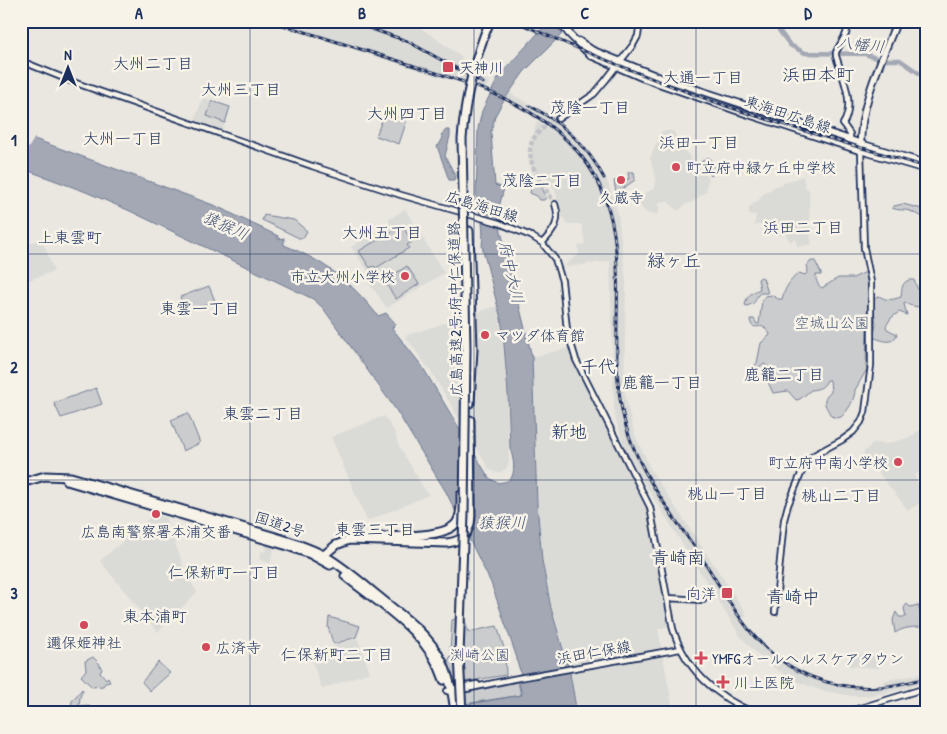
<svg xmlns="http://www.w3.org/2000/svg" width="947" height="734" viewBox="0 0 947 734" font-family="'Patrick Hand','Klee One',sans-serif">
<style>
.built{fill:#dadad6}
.green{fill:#cbcccd;stroke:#737e96}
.water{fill:#a3a8b4;stroke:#6d7892}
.pier{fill:#eae7e0}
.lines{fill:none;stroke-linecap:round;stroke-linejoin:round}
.river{stroke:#a3a8b4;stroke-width:4.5}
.secondary-tunnel{stroke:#c1c2c6;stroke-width:4.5;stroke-dasharray:4.5 2;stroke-linecap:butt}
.secondary-casing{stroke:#1b2f5e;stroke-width:8}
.primary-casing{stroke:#1b2f5e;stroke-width:9}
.highway-casing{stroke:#1b2f5e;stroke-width:11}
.secondary{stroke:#f7f3e8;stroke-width:4.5}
.primary{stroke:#f7f3e8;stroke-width:5.5}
.highway{stroke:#f7f3e8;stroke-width:7}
.rail-casing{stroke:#1b2f5e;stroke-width:3}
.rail{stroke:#f7f3e8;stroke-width:1;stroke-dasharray:4;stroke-linecap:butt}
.highway-bridge-casing{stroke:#1b2f5e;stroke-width:11;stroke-linecap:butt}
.highway-bridge{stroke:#f7f3e8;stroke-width:7}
.grid{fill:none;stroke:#1b2f5e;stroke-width:1;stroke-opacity:0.55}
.poi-dot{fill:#d1495b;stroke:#f7f3e8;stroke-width:2}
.labels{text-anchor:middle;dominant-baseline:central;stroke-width:5;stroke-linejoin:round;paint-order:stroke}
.poi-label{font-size:15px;fill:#1b2f5e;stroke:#f7f3e8;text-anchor:start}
.street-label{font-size:15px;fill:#1b2f5e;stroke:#f7f3e8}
.park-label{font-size:15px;fill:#47567a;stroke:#f7f3e8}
.water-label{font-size:16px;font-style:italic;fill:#445378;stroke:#f7f3e8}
.neighbourhood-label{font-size:16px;fill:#1b2f5e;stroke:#f7f3e8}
.quarter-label{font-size:18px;fill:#1b2f5e;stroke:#f7f3e8}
.neatline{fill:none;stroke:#1b2f5e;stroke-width:2}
.grid-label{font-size:16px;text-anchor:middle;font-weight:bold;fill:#1b2f5e}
</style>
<rect width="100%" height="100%" fill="#eae7e0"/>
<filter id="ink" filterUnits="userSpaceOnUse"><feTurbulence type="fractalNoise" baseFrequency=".02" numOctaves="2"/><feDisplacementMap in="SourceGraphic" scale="10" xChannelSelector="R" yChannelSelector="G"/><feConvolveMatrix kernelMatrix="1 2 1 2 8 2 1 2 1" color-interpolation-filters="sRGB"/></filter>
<g filter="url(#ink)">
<path class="built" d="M263 21H411L462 57 459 64 489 82 485 91 460 81V78L454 75 451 80Z
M509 93 551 115 573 132 592 155 607 180 618 214 626 281 624 387 628 409 635 435 652 472 744 610 747 616 742 618 749 630 759 643 781 662 802 674 821 682 842 686 874 687 883 686V681L926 673V683L885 693 866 696H852L820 690 798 682 779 671 763 660 741 637 641 478 625 447 616 421 614 408 610 261 567 267 565 265 579 254 578 246 585 244 583 231 581 224H567L560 211 555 190 547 178 537 175 532 167 529 158 532 152 533 137 536 124 538 121 555 135 577 160 563 143 544 124 518 107 505 100Z
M203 97 212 101 207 117 225 123 222 131 194 122Z
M662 131H673L683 149 709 179 706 186 707 191 691 203 685 204 680 210H677L668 202 665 201 659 202V214L646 213 639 204V199L644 194 655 188 656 178 650 158Z
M803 176 805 187 809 190 810 233 812 244 798 247 795 239 790 242 785 233 779 236 775 229 764 223 754 226 756 215 749 214V207L759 200 762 195 774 187Z
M405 209 444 273 387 308 366 279 377 272 374 267 368 271 351 247 390 223 388 220Z
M42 239 54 271 21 283V247Z
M497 306 502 336 507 394 509 463 506 469 498 473 494 472 489 469 432 373 405 336Z
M569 348 576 368 644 498 648 511 669 626 658 629 673 710H679L680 713H578L571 673 552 608 543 560 537 504 532 357Z
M384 416 394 431 398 444 423 487 429 495 367 521 331 437Z
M926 429V470L914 475 926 500 908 510 863 453 873 443 888 444 913 436 916 432Z
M153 515 165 517 188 578 197 592 158 632 100 561Z
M267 543 275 545 270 563 259 559 262 551 265 552Z
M357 638 370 672 322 689 310 655Z
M850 653 878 656 879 657V668L849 666Z"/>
<path class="green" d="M212 101 230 107 225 123 207 116Z
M385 112 407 120 399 144 376 136Z
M708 157 718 170 711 176 701 162Z
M628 172H634L635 180 616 193 614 181 629 179Z
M535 183C543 186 543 190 546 198L544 200H540L537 196 530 193 532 185Z
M903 204 926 210V216C918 217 916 213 910 211 904 209 898 211 892 208L894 206Z
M264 215 294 220 307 231 303 238H299L262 220Z
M402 225 412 242 407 245 409 248 376 268 374 266 370 268 359 251Z
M811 261H815L821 273V275H816C815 279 818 286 822 288L838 278H853L866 272 868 288 866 366 867 369 855 390C855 399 848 411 841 417L837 418 831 416C826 405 820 402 831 392L830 380H827C824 388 818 389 811 390L800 399 796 400 788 391 773 393 768 382 775 379 774 375 771 373 765 364 753 370 751 369 757 363 761 343 769 336 770 334 764 327C758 325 751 331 750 319H754L757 324H759L762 300 765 296 772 295 778 299H782C785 288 790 280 799 273L805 275 807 273 808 269 807 266Z
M407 266 419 284 396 299 384 281Z
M761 277 763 278 768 293H760C752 301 760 301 747 306L745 305C747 295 751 293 760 289L758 279Z
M910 280H914L922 299V303L918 307 909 305 905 302 904 304 907 315 899 312 891 318 886 326 887 329 897 334C893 345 884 341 875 338L874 335 876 324 873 302 876 297 879 296C887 301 892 300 901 297 902 289 901 282 910 280Z
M209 286 215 301 185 312 180 297Z
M96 388 102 404 61 418 54 403Z
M188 413 200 443 183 451 171 420Z
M907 604 910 607 918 605 924 627C914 627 904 627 895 633L893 620 896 612 899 617H906L904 608Z
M329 617 360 626 356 637 335 644 333 643 328 627Z
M455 619 465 620 468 632 497 626 505 651 506 675 463 682 452 677 447 663 452 654 450 652 452 620Z
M93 657 99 663 102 670 100 672 106 679 108 677 110 682 105 683 103 686 92 687 81 676 86 670 85 661Z
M158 662 170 673 150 691 142 682Z
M518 682 521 695 458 705V698L460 694Z
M82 689 83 690 80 697 79 706 87 705 92 708 100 706 103 713H67L71 707 72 701Z"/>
<path class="water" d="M549 21H570L561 32 562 34 524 72 502 103 495 116 491 133 495 185 504 188 497 215 532 357 537 504 542 560 551 608 570 673 577 713H526L524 709 518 707 480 713H445V708L522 695 517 675 521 673 517 662V658L491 583 446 492 396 410 323 308 313 299 130 211 86 192 29 171 21 166V134L216 206 278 236V239L284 238V245C324 261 351 281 378 316L386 313 396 324 392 328 422 366 489 478 498 483C501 482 506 482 509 480 517 475 513 455 510 449L508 394 503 333 501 319 482 246C484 230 482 215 476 201L478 129 482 111 499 76Z
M446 130H450V136L445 156 455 175 454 180H449L437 146 439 145 443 138 441 135Z"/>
<path class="pier" d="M26 133 35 137 21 160V141Z"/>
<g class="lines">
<path class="river" d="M772 21 790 45 805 53 865 54 881 60H900L926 78"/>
<path class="secondary-tunnel" d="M555 204C542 183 515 152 541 130 546 126 552 123 558 119"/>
<g class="secondary-casing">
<path id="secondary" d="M849 21 846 34 836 52V56C842 76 856 104 843 124L850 134V140
M21 61 76 83 312 166 401 195 499 223 531 236 542 243 555 259 562 281 567 330 576 360 650 507 673 629C685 669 717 698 755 713
M558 119 594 94 605 81 633 45 638 36 640 21
M860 143 926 163
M542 243C554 231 561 221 555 204
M667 598 703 600
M775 612 784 520 788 505 803 469 807 462 814 455 842 440 853 432 861 422 865 412 871 365V282L864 248 861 151 926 170
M451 689 477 684
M447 691 452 692 513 679 680 649
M844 713 926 688"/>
</g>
<g class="primary-casing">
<path id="primary" d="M556 21 570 34
M568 33 590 55 643 78 735 110 861 151C857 111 882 59 897 21
M579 41 592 50 659 77 860 143"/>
</g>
<g class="highway-casing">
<path id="highway" d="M469 231 473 349 470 403
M67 481 288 546 310 554 330 565
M21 483 45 476 71 477 279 538C295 543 311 548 325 556 344 567 361 582 378 596 401 615 428 633 442 661 450 677 453 695 455 713
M379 537C397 536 448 538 457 522 462 514 461 504 461 495
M324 555 336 545 349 540 447 543C464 541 470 532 471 516L470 420
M345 576C382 606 429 633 444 680"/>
</g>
<use href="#secondary" class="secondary"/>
<use href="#primary" class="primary"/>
<use href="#highway" class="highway"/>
<g class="rail-casing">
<path id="rail" d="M270 21C314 35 358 48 402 62 465 82 539 102 582 157 640 230 605 327 622 410 632 462 666 507 696 549 716 578 732 611 755 637 786 672 832 691 879 687 895 686 910 682 926 678
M348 21 407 41 483 83
M514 21C585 52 656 82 729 107 794 129 860 147 926 167
M530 106C563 123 587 145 604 178"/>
</g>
<use href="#rail" class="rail"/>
<g class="highway-bridge-casing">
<path id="highway-bridge" d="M462 713 459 655 464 514 466 349 462 139C465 99 474 59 490 21"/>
</g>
<use href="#highway-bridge" class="highway-bridge"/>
</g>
</g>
<path class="grid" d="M250 21V713M474 21V713M696 21V713M21 254H926M21 480H926"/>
<g class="poi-dot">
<rect x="442" y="61" width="12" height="12" rx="2.5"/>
<circle cx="676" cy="167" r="5"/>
<circle cx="621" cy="180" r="5"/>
<circle cx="405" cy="276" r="5"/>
<circle cx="485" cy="335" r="5"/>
<circle cx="898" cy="462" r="5"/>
<circle cx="156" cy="514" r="5"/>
<rect x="721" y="587" width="12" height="12" rx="2.5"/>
<circle cx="84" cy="625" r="5"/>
<circle cx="206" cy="647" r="5"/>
<path d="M698.5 650.5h5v5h5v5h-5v5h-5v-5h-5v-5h5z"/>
<path d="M720.5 674.5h5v5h5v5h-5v5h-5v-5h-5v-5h5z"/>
</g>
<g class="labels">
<g class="poi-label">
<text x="459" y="67">天神川</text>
<text x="686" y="167">町立府中緑ケ丘中学校</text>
<text x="621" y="197" text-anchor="middle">久蔵寺</text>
<text x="395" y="276" text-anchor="end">市立大州小学校</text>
<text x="495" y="335">マツダ体育館</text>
<text x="888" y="462" text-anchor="end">町立府中南小学校</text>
<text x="156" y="531" text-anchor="middle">広島南警察署本浦交番</text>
<text x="716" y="593" text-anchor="end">向洋</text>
<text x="84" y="642" text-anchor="middle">邇保姫神社</text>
<text x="216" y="647">広済寺</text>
<text x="712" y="658">YMFGオールヘルスケアタウン</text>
<text x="734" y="682">川上医院</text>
</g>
<g class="street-label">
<text transform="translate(788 114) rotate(18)">東海田広島線</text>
<text transform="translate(482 206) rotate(17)">広島海田線</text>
<text transform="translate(455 309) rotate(-91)">広島高速2号;府中仁保道路</text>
<text transform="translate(280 524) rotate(18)">国道2号</text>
<text transform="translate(594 652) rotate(-10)">浜田仁保線</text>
</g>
<g class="park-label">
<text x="832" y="322">空城山公園</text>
<text x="480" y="654">渕崎公園</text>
</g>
<g class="water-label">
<text transform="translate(861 44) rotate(6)">八幡川</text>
<text transform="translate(226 225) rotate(24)">猿猴川</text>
<text transform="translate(512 272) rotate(77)">府中大川</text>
<text x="502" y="522">猿猴川</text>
</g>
<g class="neighbourhood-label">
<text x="153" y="63">大州二丁目</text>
<text x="703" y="77">大通一丁目</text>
<text x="241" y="89">大州三丁目</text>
<text x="590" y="107">茂陰一丁目</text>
<text x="407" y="113">大州四丁目</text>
<text x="123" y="138">大州一丁目</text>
<text x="699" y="142">浜田一丁目</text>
<text x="542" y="180">茂陰二丁目</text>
<text x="803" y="227">浜田二丁目</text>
<text x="382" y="232">大州五丁目</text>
<text x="70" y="237">上東雲町</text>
<text x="200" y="308">東雲一丁目</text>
<text x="784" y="374">鹿籠二丁目</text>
<text x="662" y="382">鹿籠一丁目</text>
<text x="263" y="413">東雲二丁目</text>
<text x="727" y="493">桃山一丁目</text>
<text x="841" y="495">桃山二丁目</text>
<text x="375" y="529">東雲三丁目</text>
<text x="224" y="572">仁保新町一丁目</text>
<text x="155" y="616">東本浦町</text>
<text x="337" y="654">仁保新町二丁目</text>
</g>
<g class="quarter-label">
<text x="818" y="74">浜田本町</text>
<text x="674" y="260">緑ヶ丘</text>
<text x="598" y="366">千代</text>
<text x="569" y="431">新地</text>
<text x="678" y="557">青崎南</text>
<text x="793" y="596">青崎中</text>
</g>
</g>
<rect width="947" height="734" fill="none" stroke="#f7f3e8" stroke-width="55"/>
<g transform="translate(68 68)" stroke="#f7f3e8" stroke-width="4" paint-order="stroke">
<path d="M0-4L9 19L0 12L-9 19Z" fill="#1b2f5e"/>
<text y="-8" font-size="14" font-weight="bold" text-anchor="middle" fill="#1b2f5e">N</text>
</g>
<rect x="28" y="28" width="892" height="678" class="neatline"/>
<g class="grid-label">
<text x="139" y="19">A</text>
<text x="362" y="19">B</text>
<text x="585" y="19">C</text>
<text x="808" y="19">D</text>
<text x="14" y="146">1</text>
<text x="14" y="373">2</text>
<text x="14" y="599">3</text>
</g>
</svg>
